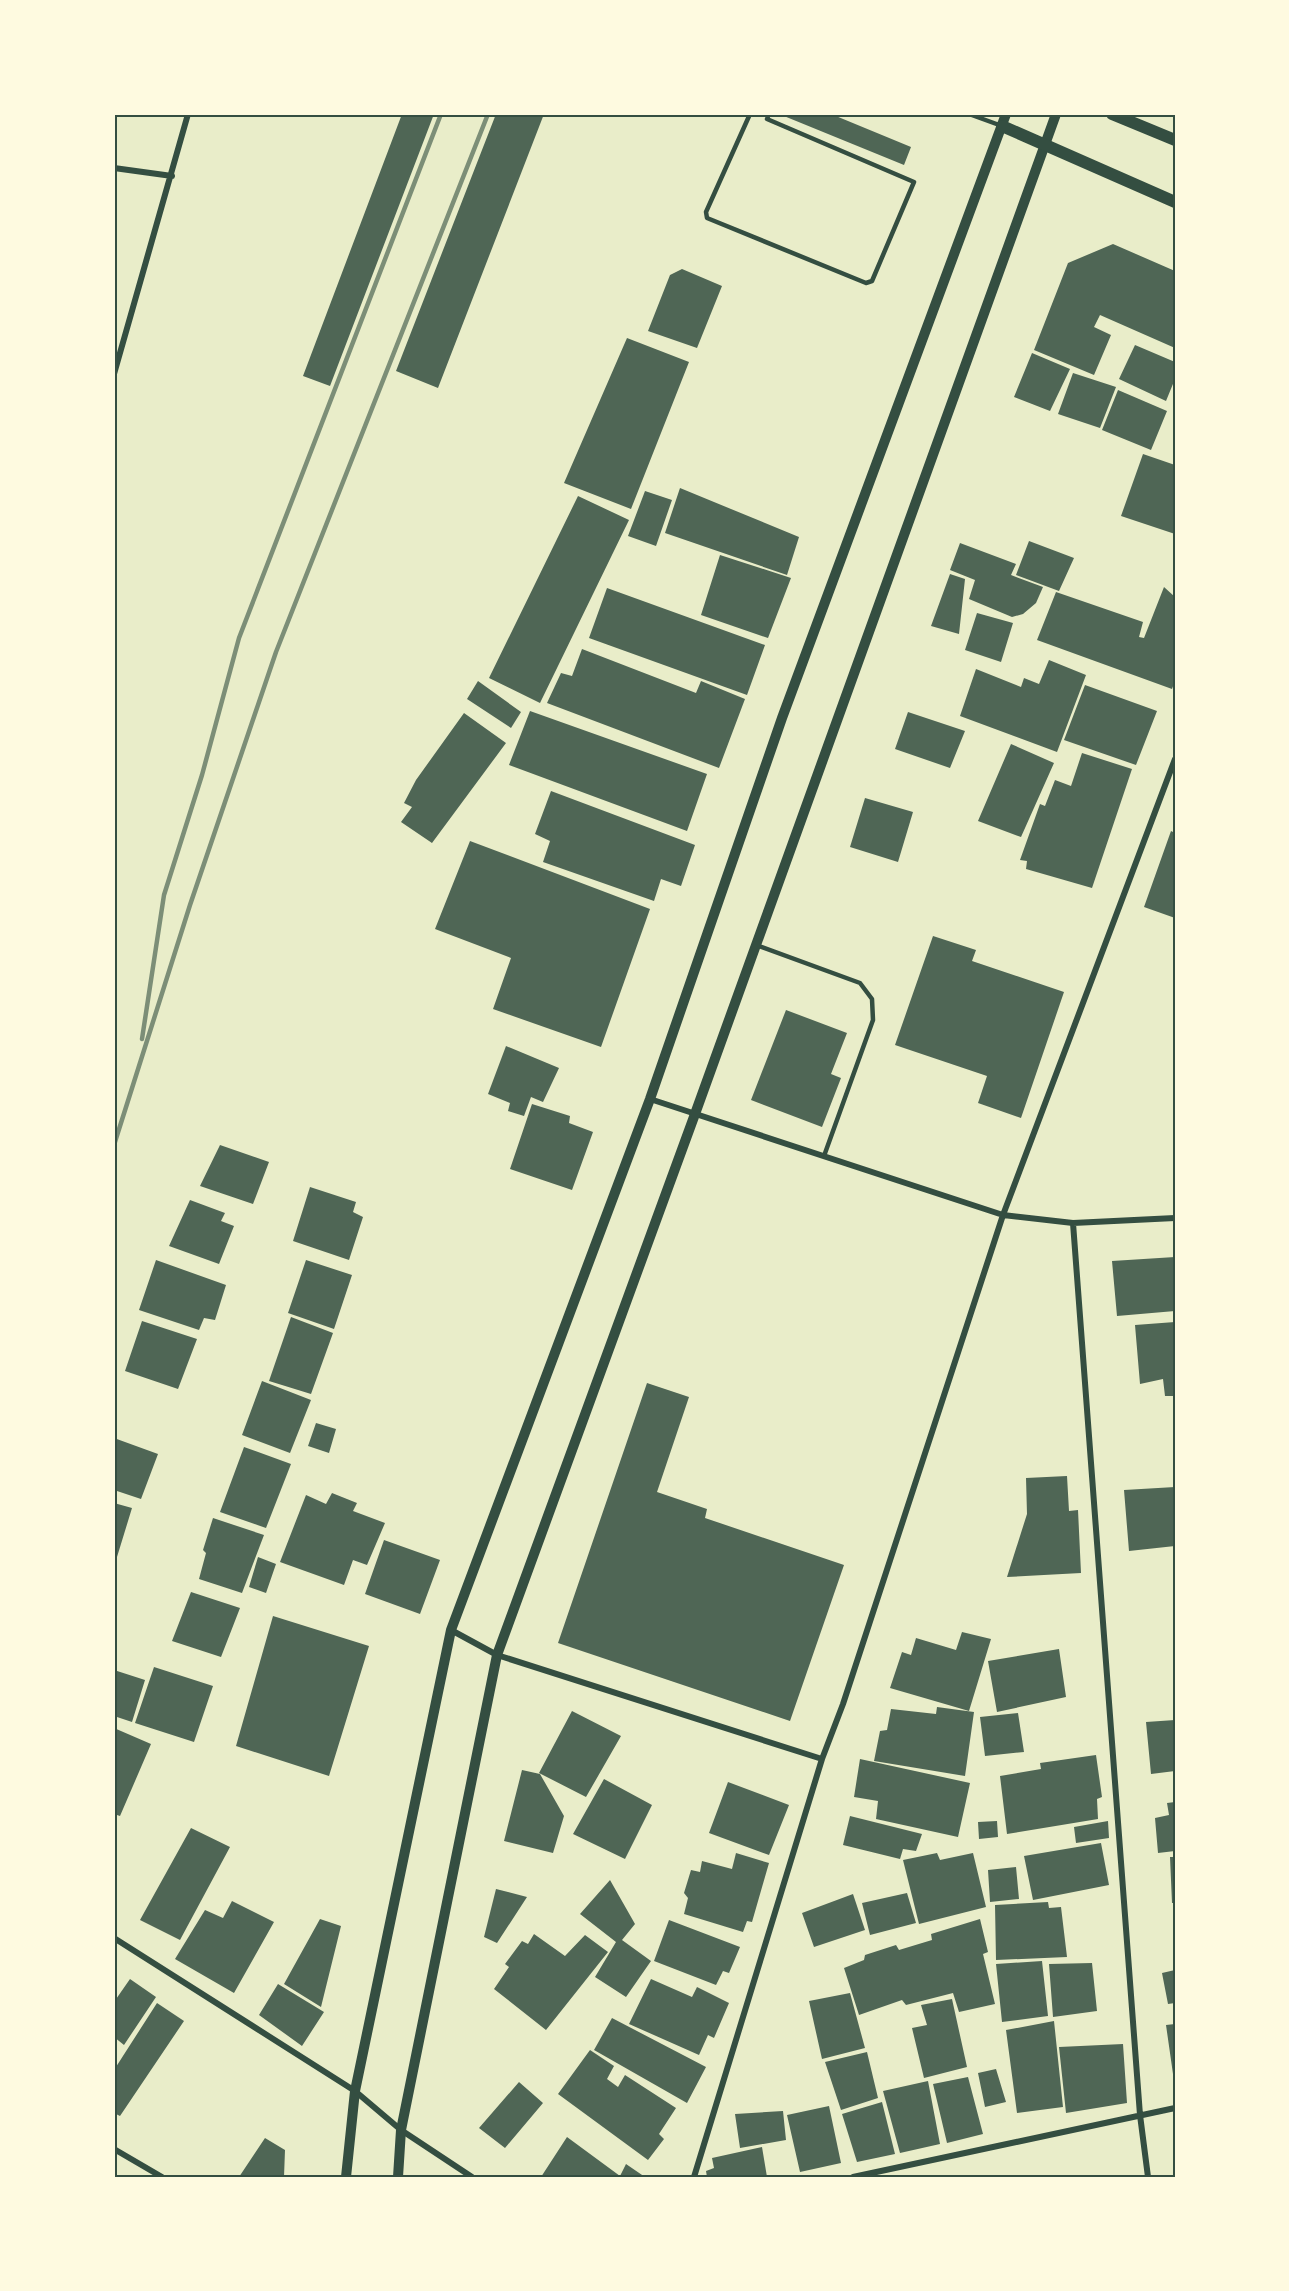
<svg xmlns="http://www.w3.org/2000/svg" width="1289" height="2291" viewBox="0 0 1289 2291" font-family="'Titillium Web',sans-serif">
<style>
.building{fill:#4f6655}
.lines{fill:none;stroke-linecap:round;stroke-linejoin:round}
.service{stroke:#344e41;stroke-width:4.5}
.minor{stroke:#344e41;stroke-width:6}
.tertiary{stroke:#344e41;stroke-width:10}
.secondary{stroke:#344e41;stroke-width:12}
.rail{stroke:#7c8e77;stroke-width:4.5}
.neatline{fill:none;stroke:#344e41;stroke-width:2}
</style>
<rect width="100%" height="100%" fill="#e9edc9"/>
<path class="building" d="M402 114H434L330 386 303 376Z
M496 114H544L438 388 396 371Z
M779 114H831L911 147 904 165Z
M1113 244 1175 271V348L1100 315 1094 327 1111 335 1094 375 1034 350 1068 263Z
M682 269 722 286 697 348 648 331 670 275Z
M627 338 689 362 631 509 564 483Z
M1135 345 1175 362V379L1166 401 1119 379Z
M1032 353 1070 369 1050 411 1014 397Z
M1073 373 1116 387 1100 428 1058 414Z
M1118 390 1167 411 1151 450 1102 430Z
M1143 454 1175 465V534L1121 516Z
M680 488 799 537 787 575 665 533Z
M645 491 672 500 656 546 628 536Z
M578 496 629 520 540 703 489 678Z
M1029 541 1074 558 1059 591 1016 575Z
M960 543 1016 564 1011 575 1043 587 1036 603 1023 614 1012 617 969 599 975 580 950 570Z
M720 555 791 578 768 638 701 615Z
M950 574 965 579 959 634 931 626Z
M1164 587 1175 597V681L1172 689 1037 640 1056 592 1143 622 1139 637 1144 638Z
M607 588 765 645 747 695 589 638Z
M977 613 1013 623 1001 662 965 650Z
M582 649 696 693 701 681 745 699 719 768 547 703 561 673 572 676Z
M1049 660 1086 675 1057 752 960 716 976 669 1021 687 1024 678 1039 684Z
M478 681 521 712 511 728 467 699Z
M1085 685 1157 711 1136 765 1064 740Z
M530 711 707 774 687 831 509 765Z
M908 712 965 731 950 768 895 749Z
M464 713 506 743 432 843 401 822 412 807 404 803 416 780Z
M1011 744 1054 763 1021 837 978 821Z
M1082 753 1132 769 1092 888 1026 869 1027 861 1020 860 1040 804 1045 806 1055 780 1071 786Z
M551 791 695 845 681 886 661 879 654 901 543 862 550 841 535 834Z
M865 798 913 812 898 862 850 847Z
M1171 831 1175 833V918L1144 907Z
M470 841 650 909 601 1047 493 1009 511 958 435 929Z
M933 936 976 950 972 961 1064 992 1021 1118 978 1103 987 1076 895 1045Z
M786 1010 847 1033 831 1074 841 1078 822 1127 751 1100Z
M506 1046 559 1068 543 1102 531 1097 524 1116 508 1111 510 1103 488 1094Z
M532 1104 570 1116 569 1123 593 1132 572 1190 510 1169Z
M220 1145 269 1162 253 1204 200 1186Z
M310 1187 356 1202 353 1212 363 1217 349 1260 293 1241Z
M190 1200 225 1213 221 1221 234 1226 219 1264 169 1246Z
M1175 1257V1311L1117 1316 1112 1261Z
M156 1260 226 1285 215 1320 204 1318 199 1330 139 1310Z
M306 1260 352 1275 334 1329 288 1313Z
M291 1317 333 1333 311 1394 269 1381Z
M142 1321 197 1339 178 1389 125 1371Z
M1175 1322V1396H1165L1163 1379 1140 1384 1135 1325Z
M262 1381 311 1400 290 1453 242 1435Z
M647 1383 689 1397 657 1492 707 1509 705 1518 844 1565 790 1721 558 1643Z
M316 1423 336 1429 329 1453 308 1446Z
M114 1438 158 1454 141 1499 114 1490Z
M244 1447 291 1464 266 1528 220 1512Z
M1067 1476 1069 1511 1078 1510 1081 1573 1007 1577 1027 1514 1026 1478Z
M1175 1487V1546L1129 1551 1124 1490Z
M332 1493 357 1503 353 1511 385 1523 367 1565 353 1560 344 1585 280 1562 306 1495 326 1504Z
M114 1503 132 1508 117 1557 114 1556Z
M213 1518 264 1535 242 1593 199 1579 206 1553 203 1550Z
M384 1540 440 1560 420 1614 365 1594Z
M258 1557 276 1564 266 1593 249 1587Z
M191 1592 240 1608 221 1657 172 1641Z
M273 1616 369 1646 329 1776 236 1746Z
M962 1632 991 1639 969 1711 890 1688 902 1652 911 1655 916 1638 956 1650Z
M1059 1649 1066 1697 997 1712 988 1661Z
M154 1667 213 1686 194 1742 135 1723Z
M114 1670 145 1680 132 1722 114 1716Z
M937 1707 974 1712 965 1776 874 1761 880 1731 887 1730 891 1709 936 1714Z
M572 1711 621 1736 586 1797 539 1773Z
M1018 1713 1024 1752 985 1756 980 1717Z
M1175 1720V1771L1151 1774 1146 1722Z
M114 1728 151 1744 120 1816 114 1814Z
M1096 1755 1102 1797 1097 1799 1098 1819 1007 1834 1000 1776 1041 1769 1040 1763Z
M860 1759 970 1783 958 1837 876 1819 878 1801 854 1797Z
M522 1770 540 1774 564 1816 553 1853 504 1841Z
M604 1779 652 1805 625 1859 573 1834Z
M728 1782 789 1805 769 1855 709 1833Z
M1175 1802V1851L1158 1853 1155 1818 1169 1815 1167 1803Z
M850 1816 922 1834 916 1851 903 1849 900 1859 843 1845Z
M997 1821 998 1837 979 1839 978 1822Z
M1108 1821 1109 1838 1076 1843 1074 1827Z
M191 1828 230 1847 180 1940 140 1920Z
M1101 1843 1109 1885 1033 1900 1024 1856Z
M736 1853 769 1863 752 1922 747 1921 743 1932 684 1914 688 1898 684 1893 691 1870 700 1872 702 1861 732 1869Z
M937 1853 940 1860 973 1853 986 1907 919 1924 903 1860Z
M1170 1857H1175V1903H1172Z
M1016 1867 1019 1899 990 1902 988 1870Z
M610 1880 635 1924 622 1940 651 1961 626 1997 595 1977 616 1942 580 1914Z
M496 1889 527 1897 497 1943 484 1937Z
M907 1893 916 1923 870 1935 862 1903Z
M853 1894 865 1930 814 1947 802 1913Z
M232 1901 274 1922 234 1993 175 1959 205 1910 223 1918Z
M1048 1902 1049 1908 1061 1907 1067 1957 996 1960 995 1905Z
M320 1919 341 1926 321 2007 284 1984Z
M980 1919 988 1952 983 1954 995 2004 959 2012 953 1993 906 2005 902 2000 859 2015 844 1968 864 1960 865 1955 896 1945 899 1950 932 1940 931 1934Z
M669 1920 740 1947 729 1973 723 1971 716 1985 654 1961Z
M534 1934 565 1956 585 1935 608 1952 546 2030 494 1989 509 1967 505 1964 522 1941 528 1944Z
M1042 1961 1048 2016 1002 2022 996 1964Z
M1092 1963 1097 2011 1053 2017 1049 1964Z
M1175 1970V2003L1168 2004 1162 1973Z
M130 1979 156 1997 124 2045 114 2037V2002Z
M651 1979 692 1997 697 1987 729 2003 714 2038 708 2035 699 2055 629 2024Z
M278 1984 324 2012 302 2046 259 2015Z
M850 1993 865 2048 822 2059 809 2001Z
M952 1999 967 2067 924 2078 912 2028 927 2025 921 2005Z
M157 2003 184 2021 120 2116 114 2113V2070Z
M612 2018 706 2067 687 2103 594 2050Z
M1054 2021 1063 2107 1017 2113 1006 2030Z
M1175 2024V2081H1174L1166 2025Z
M1123 2044 1127 2103 1066 2113 1059 2047Z
M590 2050 614 2066 607 2079 618 2087 625 2075 676 2108 659 2134 664 2139 648 2160 558 2094Z
M867 2052 878 2098 841 2110 825 2062Z
M996 2069 1006 2102 985 2107 978 2073Z
M968 2077 983 2134 947 2143 933 2084Z
M928 2081 940 2144 900 2153 883 2091Z
M519 2082 543 2103 505 2148 479 2128Z
M882 2102 895 2154 857 2162 842 2114Z
M829 2106 841 2163 800 2172 787 2115Z
M783 2111 786 2140 740 2148 735 2114Z
M567 2137 620 2176 626 2164 645 2177H541Z
M265 2138 285 2150 284 2177H239Z
M762 2147 767 2177H707L706 2171 714 2168 712 2158Z"/>
<g class="lines">
<path class="service" d="M750 114 706 212 707 218 866 283 872 281 914 182 767 119 769 114
M969 114 1002 126
M756 945 860 983 872 999 873 1020 824 1156"/>
<path class="minor" d="M114 168 172 176
M114 374 188 114
M650 1099 1003 1215 1073 1223 1175 1218
M1073 1223 1140 2115 1148 2177
M451 1630 497 1655 822 1759
M114 1938 355 2091 401 2130 472 2177
M114 2149 162 2177
M694 2177 822 1759 843 1704 1003 1215 1175 759
M853 2177 1175 2108"/>
<path class="tertiary" d="M346 2177 355 2091 451 1630 650 1099 782 718 1006 114
M398 2177 401 2130 497 1655 695 1114 1056 114"/>
<path class="secondary" d="M1112 114 1175 140
M1002 126 1175 202"/>
<path class="rail" d="M142 1039 164 895 202 775 239 638 441 114
M114 1145 190 905 276 652 488 114"/>
</g>
<rect width="1289" height="2291" fill="none" stroke="#fefae0" stroke-width="231"/>
<rect x="116" y="116" width="1058" height="2060" class="neatline"/>
</svg>
